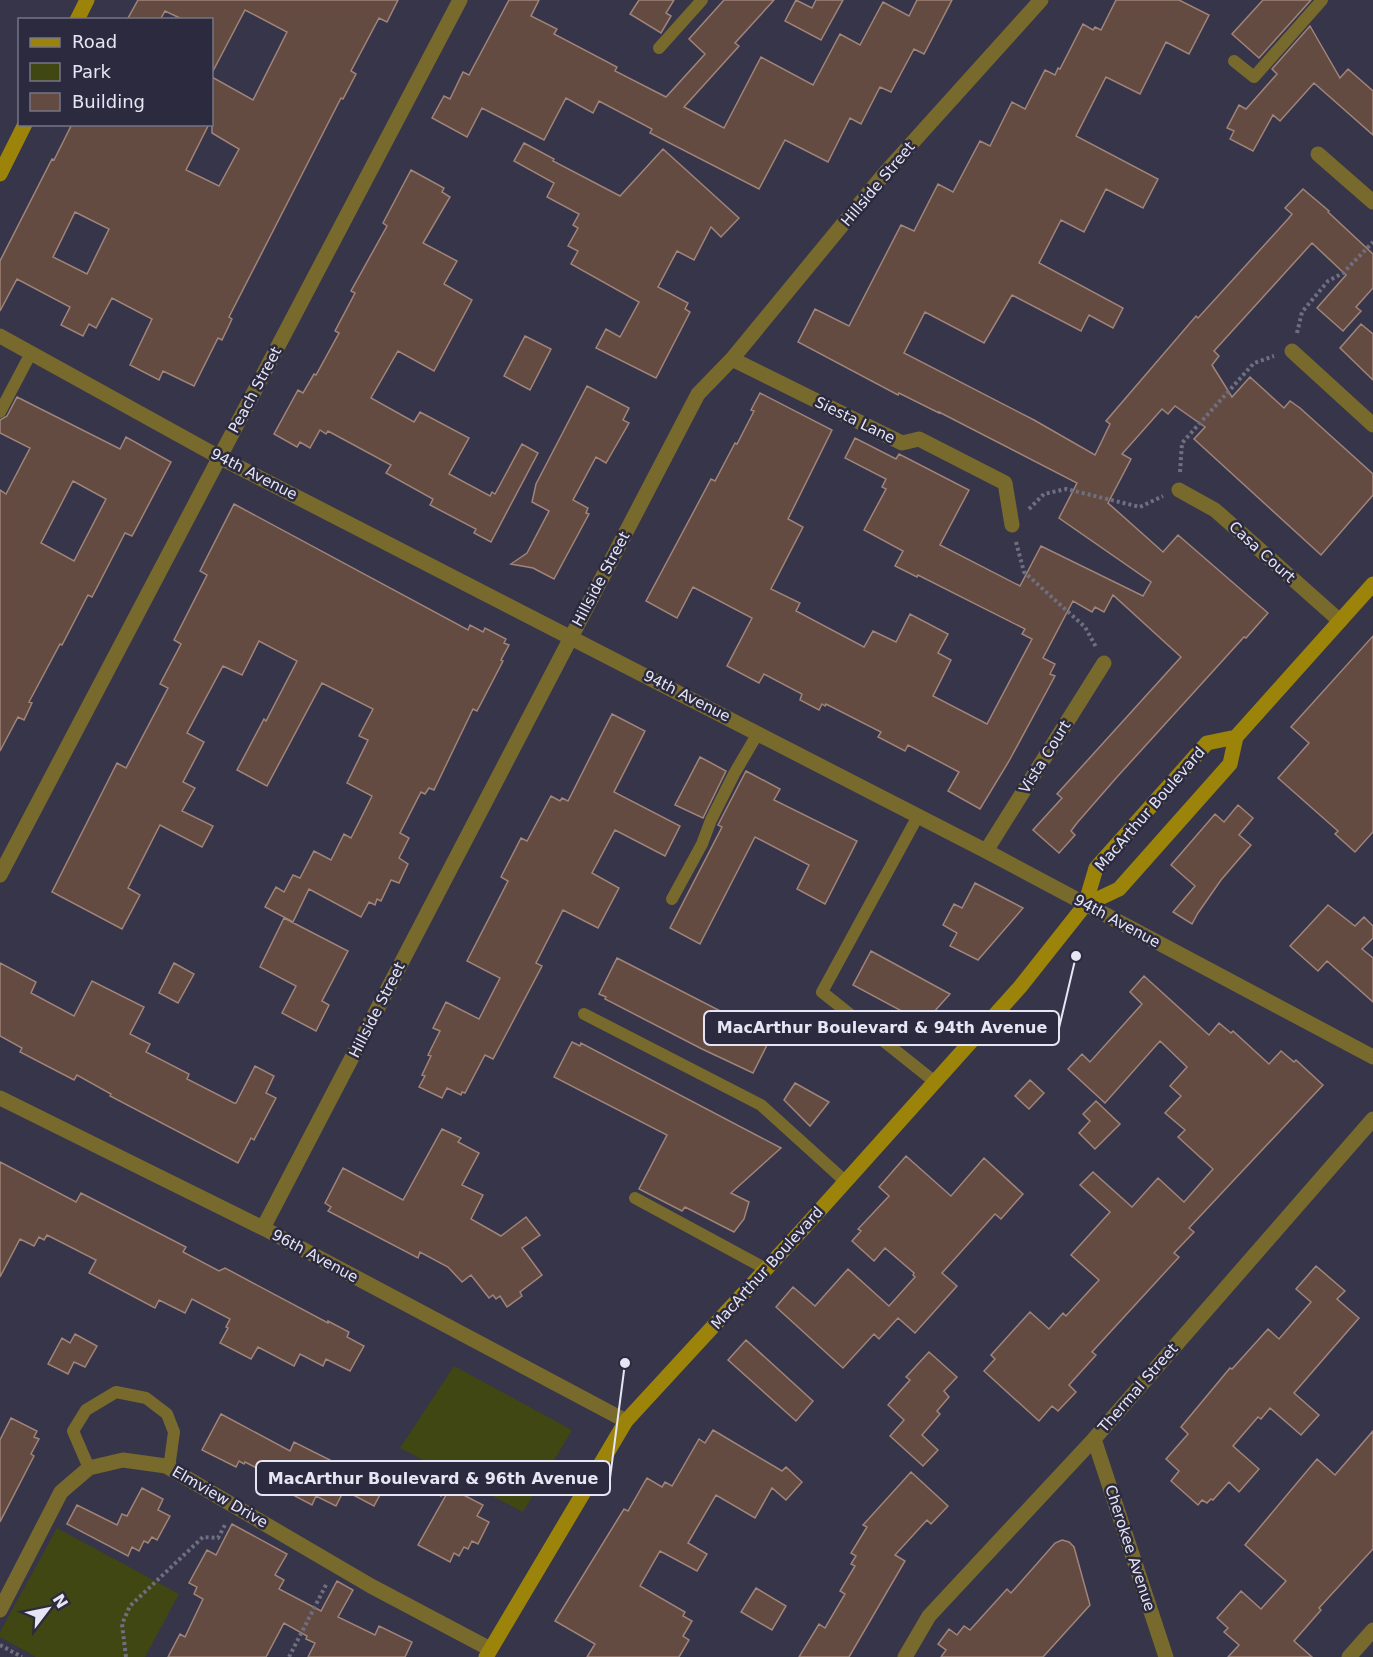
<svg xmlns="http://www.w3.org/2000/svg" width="1373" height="1657" viewBox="0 0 1373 1657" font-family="'DejaVu Sans',sans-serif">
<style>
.green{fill:#414712}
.building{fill:#644b41;stroke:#a0847a;stroke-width:1.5;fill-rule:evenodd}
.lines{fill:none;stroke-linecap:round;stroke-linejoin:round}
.path{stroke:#6f6f81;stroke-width:4;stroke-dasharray:3 3;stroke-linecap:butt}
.lane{stroke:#78692d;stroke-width:12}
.street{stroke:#78692d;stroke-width:15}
.secondary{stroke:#9c840b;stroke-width:15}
.labels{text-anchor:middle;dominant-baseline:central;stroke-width:5;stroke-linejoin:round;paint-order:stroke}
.street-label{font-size:15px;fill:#e5e5f3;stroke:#2c2a3f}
.leader{fill:none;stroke:#e5e5f3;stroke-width:2}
.callout-dot{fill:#e5e5f3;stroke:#2c2a3f;stroke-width:2}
.callout{fill:#2c2a3f;stroke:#e5e5f3;stroke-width:2}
.callout-label{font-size:16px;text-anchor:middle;font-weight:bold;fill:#e5e5f3}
</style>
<rect width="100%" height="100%" fill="#36354a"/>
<path class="green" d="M454 1366 572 1430 523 1512 400 1448Z
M57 1528 179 1594 145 1657H36L0 1637V1632Z"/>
<path class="building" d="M138 0H398L387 22 379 18 351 71 356 74 343 99 341 98 229 317 232 319 222 340 218 338 194 386 163 371 159 380 130 365 152 319 112 298 96 328 89 324 83 336 61 325 70 307 17 279 0 311V261L52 159 54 160 72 124H209L186 170 219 186 239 149 212 133V77L253 100 287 32 245 10 212 73V20H184L165 11 160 20H127ZM75 212 109 229 87 274 53 257Z
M509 0H539L531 16 557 29 554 34 617 67 615 71 666 97 705 54 689 39 724 0H774L735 43 739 46 684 107 724 128 761 57 813 85 840 34 860 45 883 2 909 16 917 0H952L924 54 914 49 891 92 880 87 861 124 850 118 828 162 785 140 759 189 650 133 652 129 599 101 593 113 566 98 544 140 482 108 467 137 432 118 444 96 450 99 463 72 469 75Z
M639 0H674L666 13 671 16 661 33 630 14Z
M796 0 812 8 816 0H843L821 40 785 21Z
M1116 0H1179L1209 15 1189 54 1166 42 1140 94 1106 77 1076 136 1158 179 1143 208 1106 189 1084 232 1061 220 1039 263 1123 308 1113 328 1089 315 1081 331 1012 295 984 343 925 312 904 353 1034 420 1095 455 1110 424 1106 421 1196 316 1198 318 1288 219 1292 214 1285 208 1303 189 1329 211 1328 212 1373 254V288L1356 307 1361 311 1343 331 1317 308 1346 275 1312 243 1214 351 1219 356 1212 365 1232 397 1250 377 1284 408 1290 401 1300 408 1373 474V495L1321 555 1194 439 1205 427 1175 406 1168 414 1162 409 1122 454 1131 459 1108 503 1163 552 1178 535 1268 613 1246 638 1244 637 1117 777 1077 823 1071 831 1075 835 1059 853 1033 830 1062 798 1057 794 1181 657 1113 595 1104 612 1095 607 1092 612 1073 601 1043 658 1055 664 1050 674 1055 676 1009 761 980 809 948 791 959 772 908 745 905 751 878 737 881 732 826 704 825 706 822 704 819 710 800 700 802 694 764 674 759 683 727 666 752 618 693 587 677 618 646 601 711 479 715 481 735 443 737 444 754 411 751 410 760 393 832 430 788 519 803 527 771 589 800 603 796 611 864 647 873 631 896 642 910 614 948 634 938 653 951 660 933 696 987 724 1032 639 1022 634 1025 629 918 575 917 577 895 566 903 551 864 530 886 489 882 487 886 479 845 458 855 438 896 459 899 454 969 490 940 545 1020 586 1041 546 1143 596 1151 582 1059 518 1077 483 939 412V413L899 393 898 395 798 342 815 309 849 326 901 225 914 231 938 184 953 192 980 141 990 146 1012 102 1025 109 1045 70 1055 75 1058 68 1060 69 1083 24 1093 30 1095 27 1101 30Z
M1263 0H1311L1259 58 1232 34Z
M1310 26 1340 78 1348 69 1373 91V135L1314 83 1280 121 1273 115 1253 151 1230 139 1234 131 1227 128 1239 105 1246 109 1277 74 1272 69Z
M524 143 554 159 553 161 620 196 663 149 739 218 721 237 711 227 694 260 677 251 658 287 688 303 685 309 690 312 656 378 596 348 606 329 620 337 639 302 571 264 578 251 568 246 578 228 573 225 579 214 547 197 554 183 514 161Z
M411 170 444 188 442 192 450 197 423 243 457 261 444 284 472 300 434 371 398 351 371 398 414 422 420 412 469 438 449 474 490 496 492 492 495 494 522 444 538 453 491 542 474 533 476 529 430 505 433 499 386 473 391 465 328 431 326 434 320 430 310 448 300 442 297 447 274 434 298 390 303 393 314 374 316 375 339 333 335 331 355 293 351 291 387 226 383 223Z
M1361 324 1373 334V380L1340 348Z
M525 336 551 349 530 390 504 376Z
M587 386 629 408 623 420 629 423 606 463 596 457 573 500 588 508 586 513 589 514 554 579 533 568 511 564 527 553 549 511 532 502 536 484Z
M17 397 120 449 126 437 171 462 132 536 125 533 92 597 88 595 62 645 60 644 29 702 32 703 24 720 18 717 0 751V490L6 494 30 448 0 433V420L7 416ZM73 481 106 499 74 561 41 543Z
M234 504 468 630 470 625 483 632 485 628 506 639 504 643 509 645 501 660 503 661 477 711 473 709 434 790 429 788 425 794 421 792 400 833 409 838 399 858 408 864 399 883 391 880 381 901 377 899 375 905 369 902 361 917 309 889 293 922 265 907 276 887 284 892 293 875 300 878 314 851 331 860 344 834 351 838 372 796 347 783 368 740 359 736 373 709 322 683 267 786 237 770 264 719 266 721 297 661 259 641 242 675 223 666 187 733 204 742 183 782 195 788 182 811 213 826 202 847 160 825 128 888 140 895 122 929 52 892 117 763 126 768 168 688 160 684 181 644 174 640 207 575 200 571Z
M1373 636V832L1355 852 1335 834 1338 831 1278 778 1309 743 1291 727Z
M612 714 645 731 614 792 680 826 665 856 615 830 592 873 619 888 598 928 563 910 536 963 542 966 493 1059 485 1055 465 1093 462 1092 461 1095 447 1088 442 1098 419 1087 425 1076 422 1075 431 1056 428 1055 440 1031 433 1028 446 1002 479 1019 500 978 467 961 508 881 501 877 521 838 527 841 551 796 560 801 562 798 568 801Z
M700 757 726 771 703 818 675 805Z
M746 771 780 789 774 800 857 841 825 904 797 889 809 865 755 837 700 944 670 928 722 827 718 825 719 823Z
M1238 805 1253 818 1239 835 1251 845 1221 880 1198 913 1192 924 1173 912 1195 886 1171 865 1215 814 1224 822Z
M975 883 1023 908 978 960 950 946 957 933 943 925 954 904 962 908Z
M1328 905 1355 926 1364 917 1373 926V938L1362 949 1373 958V1002L1327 961 1318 971 1290 946Z
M284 918 348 951 322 1001 329 1005 316 1031 282 1013 296 986 260 967Z
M871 951 950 994 924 1023 853 985Z
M617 958 771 1037 753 1073 702 1049 605 999 606 997 599 994Z
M0 963 36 982 31 993 74 1016 92 981 144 1007 130 1034 150 1044 146 1052 189 1074 187 1079 234 1103H236L255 1066 274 1076 266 1093 276 1098 254 1140 251 1138 238 1163 110 1096 111 1094 77 1075 74 1080 20 1052 22 1048 0 1036Z
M174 963 194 974 178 1003 159 993Z
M1144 976 1209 1035 1219 1023 1231 1033 1233 1031 1269 1064 1281 1051 1294 1062 1296 1060 1323 1085 1189 1228 1194 1232 1174 1253 1179 1257 1092 1352 1096 1355 1069 1385 1076 1392 1058 1411 1052 1406 1039 1421 984 1371 995 1359 991 1355 1030 1312 1049 1329 1063 1313 1066 1316 1099 1280 1071 1255 1110 1212 1080 1185 1093 1172 1132 1207 1158 1178 1184 1202 1213 1169 1178 1137 1185 1130 1165 1113 1181 1096 1170 1086 1187 1067 1160 1041 1105 1103 1068 1069 1082 1054 1090 1062 1142 1004 1130 992Z
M572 1042 580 1046 581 1043 781 1148 731 1193 749 1202 744 1219 734 1232 685 1207 682 1211 639 1189 667 1135 554 1077Z
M1030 1080 1044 1093 1029 1109 1015 1096Z
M795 1083 829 1102 810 1126 784 1100Z
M1096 1101 1120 1124 1095 1149 1079 1133 1090 1121 1083 1114Z
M442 1129 461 1138 458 1142 479 1153 462 1185 483 1195 471 1219 501 1236 526 1217 540 1235 522 1248 542 1275 520 1292 522 1296 507 1307 500 1296 496 1299 493 1295 489 1298 471 1275 462 1282 448 1267 420 1252 418 1258 328 1211 331 1207 325 1203 343 1168 403 1200Z
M906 1156 951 1196 984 1158 1023 1194 1001 1219 995 1214 942 1273 957 1286 915 1333 898 1318 879 1339 874 1334 843 1368 776 1307 793 1287 815 1306 848 1269 889 1306 915 1277 913 1275 914 1273 885 1248 874 1261 852 1241 861 1231 858 1229 889 1196 879 1187Z
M0 1162 76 1202 81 1193 186 1247 183 1252 219 1271 225 1268 328 1323V1321L349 1332 347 1337 364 1346 350 1371 326 1359 323 1366 300 1354 294 1366 258 1347 251 1359 220 1343 228 1328 226 1327 230 1319 192 1299 185 1313 159 1300 155 1308 89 1273 96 1260 47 1235 44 1240 39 1237 34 1246 20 1239 0 1277Z
M1316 1266 1345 1291 1337 1299 1359 1318 1294 1393 1319 1415 1301 1435 1270 1408 1261 1419 1258 1417 1233 1446 1259 1469 1239 1492 1229 1482 1213 1500 1211 1499 1207 1503 1202 1500 1198 1505 1171 1481 1179 1471 1166 1459 1188 1434 1181 1427 1230 1368 1232 1369 1268 1329 1279 1339 1311 1302 1296 1289Z
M75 1334 97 1346 85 1367 74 1362 68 1374 48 1364 62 1338 70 1343Z
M746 1340 813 1401 796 1421 728 1360Z
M929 1352 957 1377 944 1391 949 1397 937 1411 940 1414 922 1435 938 1450 923 1466 890 1436 904 1420 888 1405 910 1380 906 1377Z
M221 1414 290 1451 294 1442 384 1487 374 1506 344 1490 336 1506 316 1496 312 1505 291 1494 294 1487 245 1462 244 1464 239 1461 236 1467 202 1450Z
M11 1418 37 1431 34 1437 39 1439 31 1454 34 1456 0 1522V1440Z
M713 1430 782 1471 786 1467 802 1482 786 1500 772 1488 755 1518 716 1495 688 1543 707 1554 697 1571 660 1551 640 1586 685 1612 683 1616 692 1621 683 1636 689 1640 679 1657H587L595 1644 555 1621 624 1509 628 1511 647 1478 662 1487 665 1482 672 1486 699 1439 705 1443Z
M1373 1431V1549L1319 1608 1321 1610 1294 1641 1312 1657H1228L1239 1645 1224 1632 1228 1628 1217 1618 1241 1591 1261 1609 1286 1581 1245 1545 1317 1459 1335 1475Z
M420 1464 449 1479 441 1496 411 1481Z
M911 1472 948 1506 931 1524 927 1520 895 1555 905 1561 849 1657H799L819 1624 825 1628 845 1594 840 1591 855 1566 851 1564 856 1556 851 1553 867 1527 863 1525Z
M142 1488 163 1499 158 1510 170 1516 157 1540 152 1537 148 1543 144 1541 139 1551 132 1547 128 1556 67 1524 77 1505 117 1525 122 1514 127 1516Z
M450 1488 483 1505 477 1516 489 1522 478 1544 472 1541 468 1549 464 1547 459 1556 454 1553 450 1562 418 1545Z
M232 1524 287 1554 275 1575 284 1580 279 1589 321 1611 337 1581 353 1590 338 1617 375 1635 379 1626 412 1642 405 1657H308L315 1643 306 1639 307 1636 284 1623 266 1657H168L180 1634 185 1637 203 1599 194 1594 197 1587 189 1583 207 1550 216 1555Z
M1062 1540 1069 1542 1074 1547 1090 1605 1043 1657H941L946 1650 938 1644 949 1629 957 1635 964 1626 970 1630 1007 1589 1011 1593 1055 1543Z
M756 1588 786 1606 772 1630 741 1612Z"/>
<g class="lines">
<path class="path" d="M1297 333 1302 312 1328 281 1343 273 1373 242
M1180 472 1182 443 1254 363 1274 356
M1029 509 1044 494 1066 489 1140 507 1163 496
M1016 542 1024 572 1085 627 1096 647
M0 1645 22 1657
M126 1657 122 1624 130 1606 203 1537 218 1538 226 1523
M289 1657 327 1583"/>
<path class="lane" d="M659 48 702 0
M1234 61 1254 77 1322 0
M0 412 31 353
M918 816 822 992 935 1082
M672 899 702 844 711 820 734 774 758 733
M584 1014 761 1105 846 1182
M635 1198 766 1269
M89 1468 73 1431 86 1410 116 1392 146 1398 167 1414 174 1432 169 1468"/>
<path class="street" d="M1318 154 1373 202
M0 336 219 457 986 851 1373 1057
M1292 351 1373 425
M732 359 902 443 919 439 1005 483 1012 525
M1179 490 1215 510 1340 621
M986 851 1104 663
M0 875 460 0
M0 1098 263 1228 626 1421
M263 1228 698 394 732 359 885 173 1041 0
M1094 1439 1166 1657
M0 1610 61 1492 89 1468 123 1460 166 1466 371 1586 490 1649
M905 1657 929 1616 1094 1439 1373 1119
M1349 1657 1373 1630"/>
<path class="secondary" d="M77 20 87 0
M0 174 25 124
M1085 905 1119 889 1230 764 1236 737 1373 584
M486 1657 626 1421 802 1230 1020 987 1085 905 1096 868 1207 743 1236 737"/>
</g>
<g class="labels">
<g class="street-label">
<text transform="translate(878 184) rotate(-50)">Hillside Street</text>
<text transform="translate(255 390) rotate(-62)">Peach Street</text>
<text transform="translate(855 420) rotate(26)">Siesta Lane</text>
<text transform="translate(254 474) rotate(27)">94th Avenue</text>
<text transform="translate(1262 552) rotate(42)">Casa Court</text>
<text transform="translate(601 579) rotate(-62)">Hillside Street</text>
<text transform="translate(687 696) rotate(27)">94th Avenue</text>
<text transform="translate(1045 757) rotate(-58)">Vista Court</text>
<text transform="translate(1150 809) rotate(-49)">MacArthur Boulevard</text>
<text transform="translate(1117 921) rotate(28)">94th Avenue</text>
<text transform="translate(377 1010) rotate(-63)">Hillside Street</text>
<text transform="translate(315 1256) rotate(28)">96th Avenue</text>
<text transform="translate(767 1268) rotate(-48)">MacArthur Boulevard</text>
<text transform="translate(1138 1388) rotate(-49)">Thermal Street</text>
<text transform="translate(220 1497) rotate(30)">Elmview Drive</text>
<text transform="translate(1130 1548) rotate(72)">Cherokee Avenue</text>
</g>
</g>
<path class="leader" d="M1076 956L1059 1028M625 1363L610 1478"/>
<g class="callout-dot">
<circle cx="1076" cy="956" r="6"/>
<circle cx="625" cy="1363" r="6"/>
</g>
<g class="callout">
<rect x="704" y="1011" width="355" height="34" rx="6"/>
<rect x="256" y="1461" width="354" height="34" rx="6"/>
</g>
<g class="callout-label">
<text x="882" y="1033">MacArthur Boulevard &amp; 94th Avenue</text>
<text x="433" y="1484">MacArthur Boulevard &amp; 96th Avenue</text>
</g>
<rect x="18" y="18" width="195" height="108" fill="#2c2a3f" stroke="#767587" stroke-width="1.5"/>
<rect x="30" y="38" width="30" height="9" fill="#9c840b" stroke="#767587" stroke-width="1.5"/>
<text x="72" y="48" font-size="18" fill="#e5e5f3">Road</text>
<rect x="30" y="63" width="30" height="18" fill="#414712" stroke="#767587" stroke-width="1.5"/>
<text x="72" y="78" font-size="18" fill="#e5e5f3">Park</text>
<rect x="30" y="93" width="30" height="18" fill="#644b41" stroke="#767587" stroke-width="1.5"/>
<text x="72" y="108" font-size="18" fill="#e5e5f3">Building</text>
<g transform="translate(48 1609) rotate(58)" stroke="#2c2a3f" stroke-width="4.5" paint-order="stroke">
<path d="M0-4.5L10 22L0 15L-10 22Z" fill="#e5e5f3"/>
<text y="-9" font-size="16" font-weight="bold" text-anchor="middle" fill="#e5e5f3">N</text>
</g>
</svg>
